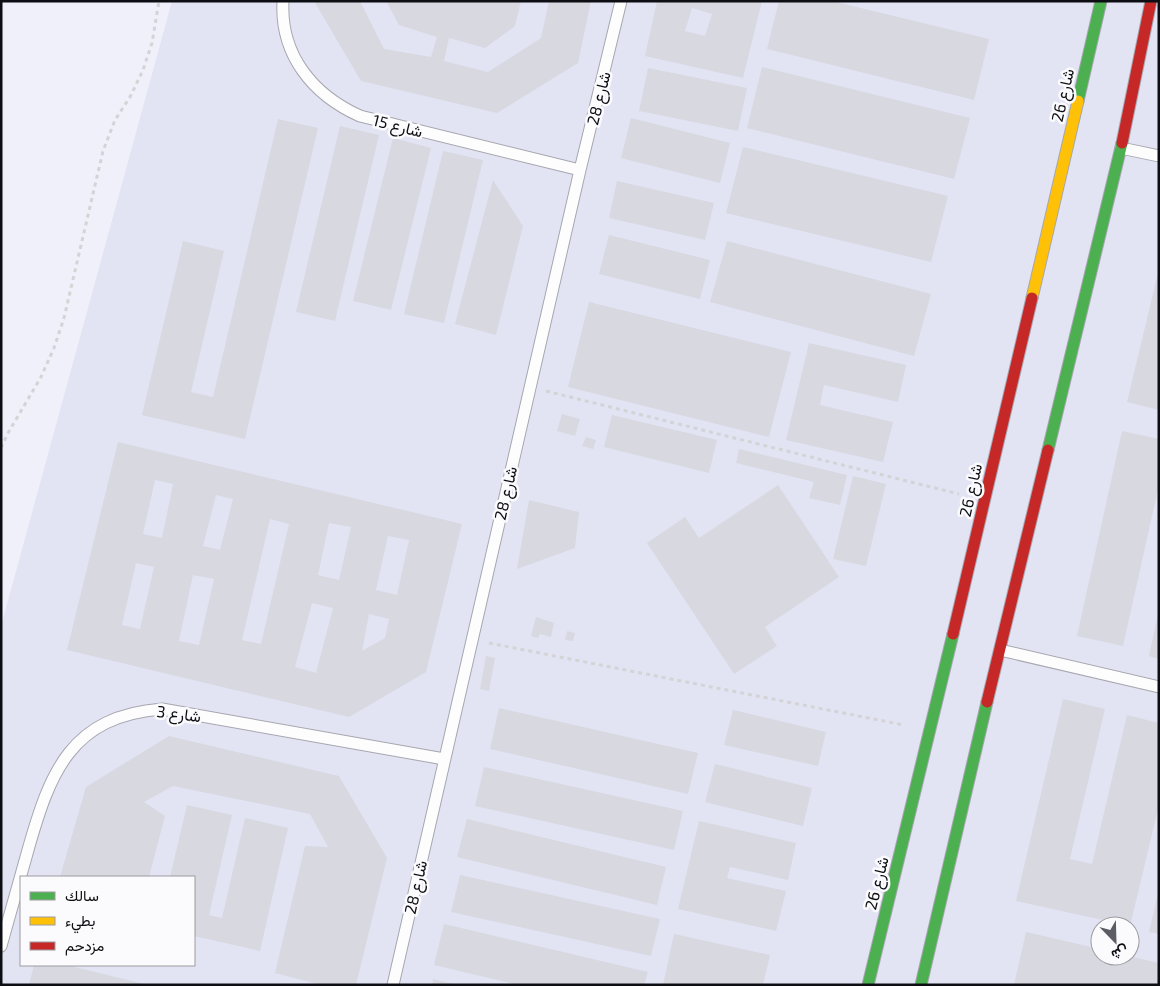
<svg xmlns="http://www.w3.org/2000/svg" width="1160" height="986" viewBox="0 0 1160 986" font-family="'Exo 2',Vazirmatn,sans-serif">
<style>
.built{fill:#e2e4f4;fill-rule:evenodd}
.building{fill:#d7d8e0;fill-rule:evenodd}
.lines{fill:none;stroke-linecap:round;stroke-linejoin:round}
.lane-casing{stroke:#a6a7af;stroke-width:13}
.fast-casing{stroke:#a6a7af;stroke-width:13}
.slow-casing{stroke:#a6a7af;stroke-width:13}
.jam-casing{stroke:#a6a7af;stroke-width:13}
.path{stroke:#d4d4d6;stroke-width:3;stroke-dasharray:4 4;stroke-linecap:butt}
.lane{stroke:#fdfdfe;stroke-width:11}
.fast{stroke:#4caf50;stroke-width:11}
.slow{stroke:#ffc107;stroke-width:11}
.jam{stroke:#c62828;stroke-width:11}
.labels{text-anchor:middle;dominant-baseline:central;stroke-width:5;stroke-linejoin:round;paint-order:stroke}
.street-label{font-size:16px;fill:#0d0e13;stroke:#fbfbfe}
</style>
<rect width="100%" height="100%" fill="#eff0fa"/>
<path class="built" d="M172 1H1159V985H1V626ZM21 877H194V965H21ZM1100 926H1130V956H1100Z"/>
<path class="building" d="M314 1H360L384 49 431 57 437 37 399 25 386 1H521L515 26 485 48 449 38 444 61 488 72 541 38 549 1H591L578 63 497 113 361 81Z
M657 1H762L743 78 645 56ZM692 8 712 14 705 36 685 31Z
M779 1H832L989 39 974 100 767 49Z
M762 67 970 118 954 179 747 128Z
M648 68 747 88 738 131 639 111Z
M631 118 730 143 720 183 621 158Z
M278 119 318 128 245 439 142 415 183 241 224 251 191 392 213 397Z
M340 126 379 135 335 321 296 312Z
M393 138 431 148 391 310 353 301Z
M743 147 948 196 931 262 726 213Z
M443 151 483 160 444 323 404 314Z
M493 180 523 226 496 335 455 324Z
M617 181 714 203 705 240 609 218Z
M609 235 710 260 700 299 599 274Z
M727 241 931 294 914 356 710 302Z
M1158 273H1159V410L1127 402Z
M589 302 791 352 769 437 568 387Z
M809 343 906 365 898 402 824 385 820 405 893 422 883 462 786 440Z
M562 414 580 419 575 436 557 431Z
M612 415 717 440 709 473 604 447Z
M1122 431 1159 439V485L1123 646 1077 636Z
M586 437 596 440 593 449 582 446Z
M118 442 462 524 426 672 349 717 67 650ZM155 480 173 484 162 538 143 534ZM216 495 233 499 220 550 203 546ZM270 519 289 524 261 644 242 640ZM329 523 351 527 339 580 318 575ZM388 536 409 540 397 595 376 590ZM136 563 154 567 140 629 122 625ZM193 575 214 579 199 645 179 641ZM312 603 333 608 316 673 295 667ZM369 614 389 619 385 638 362 651Z
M739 449 847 475 840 505 809 498 814 482 736 463Z
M853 476 886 484 866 566 833 559Z
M778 485 839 577 765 627 777 646 734 674 647 543 685 517 699 538Z
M529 500 579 512 575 548 517 569Z
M1158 614H1159V659L1149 656Z
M536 617 554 623 551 637 540 634 538 638 531 636Z
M567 631 575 633 573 641 565 640Z
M486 656 495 658 489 691 480 689Z
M1063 699 1105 709 1070 859 1092 864 1127 715 1159 723V805L1130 926 1016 901Z
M499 708 698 753 688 794 490 749Z
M733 710 826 732 818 766 724 745Z
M169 736 339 776 387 858 356 985H321L275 973 305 846 328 847 310 814 173 786 144 802 165 816 149 877H60L86 787Z
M715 764 812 788 803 826 705 802Z
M484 767 683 811 674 850 475 806Z
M187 805 232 815 209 915 222 918 245 818 288 828 260 951 194 936V877H170Z
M467 819 666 867 657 905 457 857Z
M699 821 796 843 788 880 730 867 727 878 786 891 776 931 678 909Z
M460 875 660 919 651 956 451 912Z
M1158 894H1159V934L1149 932Z
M444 924 648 972 644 985H518L434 965Z
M1026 932 1100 949V956H1128L1159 963V985H1014Z
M674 934 770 955 763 985H663Z
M34 965H67L148 985H29Z
M433 979 453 984V985H432Z"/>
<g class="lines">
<g class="lane-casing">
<path id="lane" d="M283 1C280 55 313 95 360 116L580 170
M1121 148 1159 156
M1000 650 1159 687
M1 946C10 914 19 882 28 850 50 772 71 716 162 709L444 759
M393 985 580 170 621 1"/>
</g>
<g class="fast-casing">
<path id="fast" d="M1078 101 1101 1
M1048 450 1122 143
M868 985 953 634
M921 985 987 702"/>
</g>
<g class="slow-casing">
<path id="slow" d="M1032 298 1078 101"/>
</g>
<g class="jam-casing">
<path id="jam" d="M1122 143 1151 1
M953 634 1032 298
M987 702 1048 450"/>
</g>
<path class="path" d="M546 391 959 494
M1 448 8 433 41 377 54 348 64 318 103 151 115 120 130 97 143 70 152 43 159 1
M489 643 904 725"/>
<use href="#lane" class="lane"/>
<use href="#fast" class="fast"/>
<use href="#slow" class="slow"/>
<use href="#jam" class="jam"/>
</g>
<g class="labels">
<g class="street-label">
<text transform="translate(1062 95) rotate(-77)">شارع 26</text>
<text transform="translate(598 98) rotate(-76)">شارع 28</text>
<text transform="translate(398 125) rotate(14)">شارع 15</text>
<text transform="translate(970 490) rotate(-77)">شارع 26</text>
<text transform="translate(505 493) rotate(-77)">شارع 28</text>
<text transform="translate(179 713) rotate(7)">شارع 3</text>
<text transform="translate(876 883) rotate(-76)">شارع 26</text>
<text transform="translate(415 887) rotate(-77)">شارع 28</text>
</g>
</g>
<rect width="1160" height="986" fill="none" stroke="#0d0e13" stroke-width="5"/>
<rect x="20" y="876" width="175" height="90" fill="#fbfbfe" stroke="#9c9ca0"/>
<rect x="30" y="892" width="25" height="8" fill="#4caf50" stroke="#9c9ca0"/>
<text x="65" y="901" font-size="15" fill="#0d0e13">سالك</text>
<rect x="30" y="917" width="25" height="8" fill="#ffc107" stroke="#9c9ca0"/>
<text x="65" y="926" font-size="15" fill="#0d0e13">بطيء</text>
<rect x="30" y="942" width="25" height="8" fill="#c62828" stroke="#9c9ca0"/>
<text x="65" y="951" font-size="15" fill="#0d0e13">مزدحم</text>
<g transform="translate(1115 941) rotate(157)"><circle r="24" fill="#fbfbfe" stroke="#9c9ca0"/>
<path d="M0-4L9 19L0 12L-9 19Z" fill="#5c5d64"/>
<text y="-8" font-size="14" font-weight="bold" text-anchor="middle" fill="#0d0e13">ش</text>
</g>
</svg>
